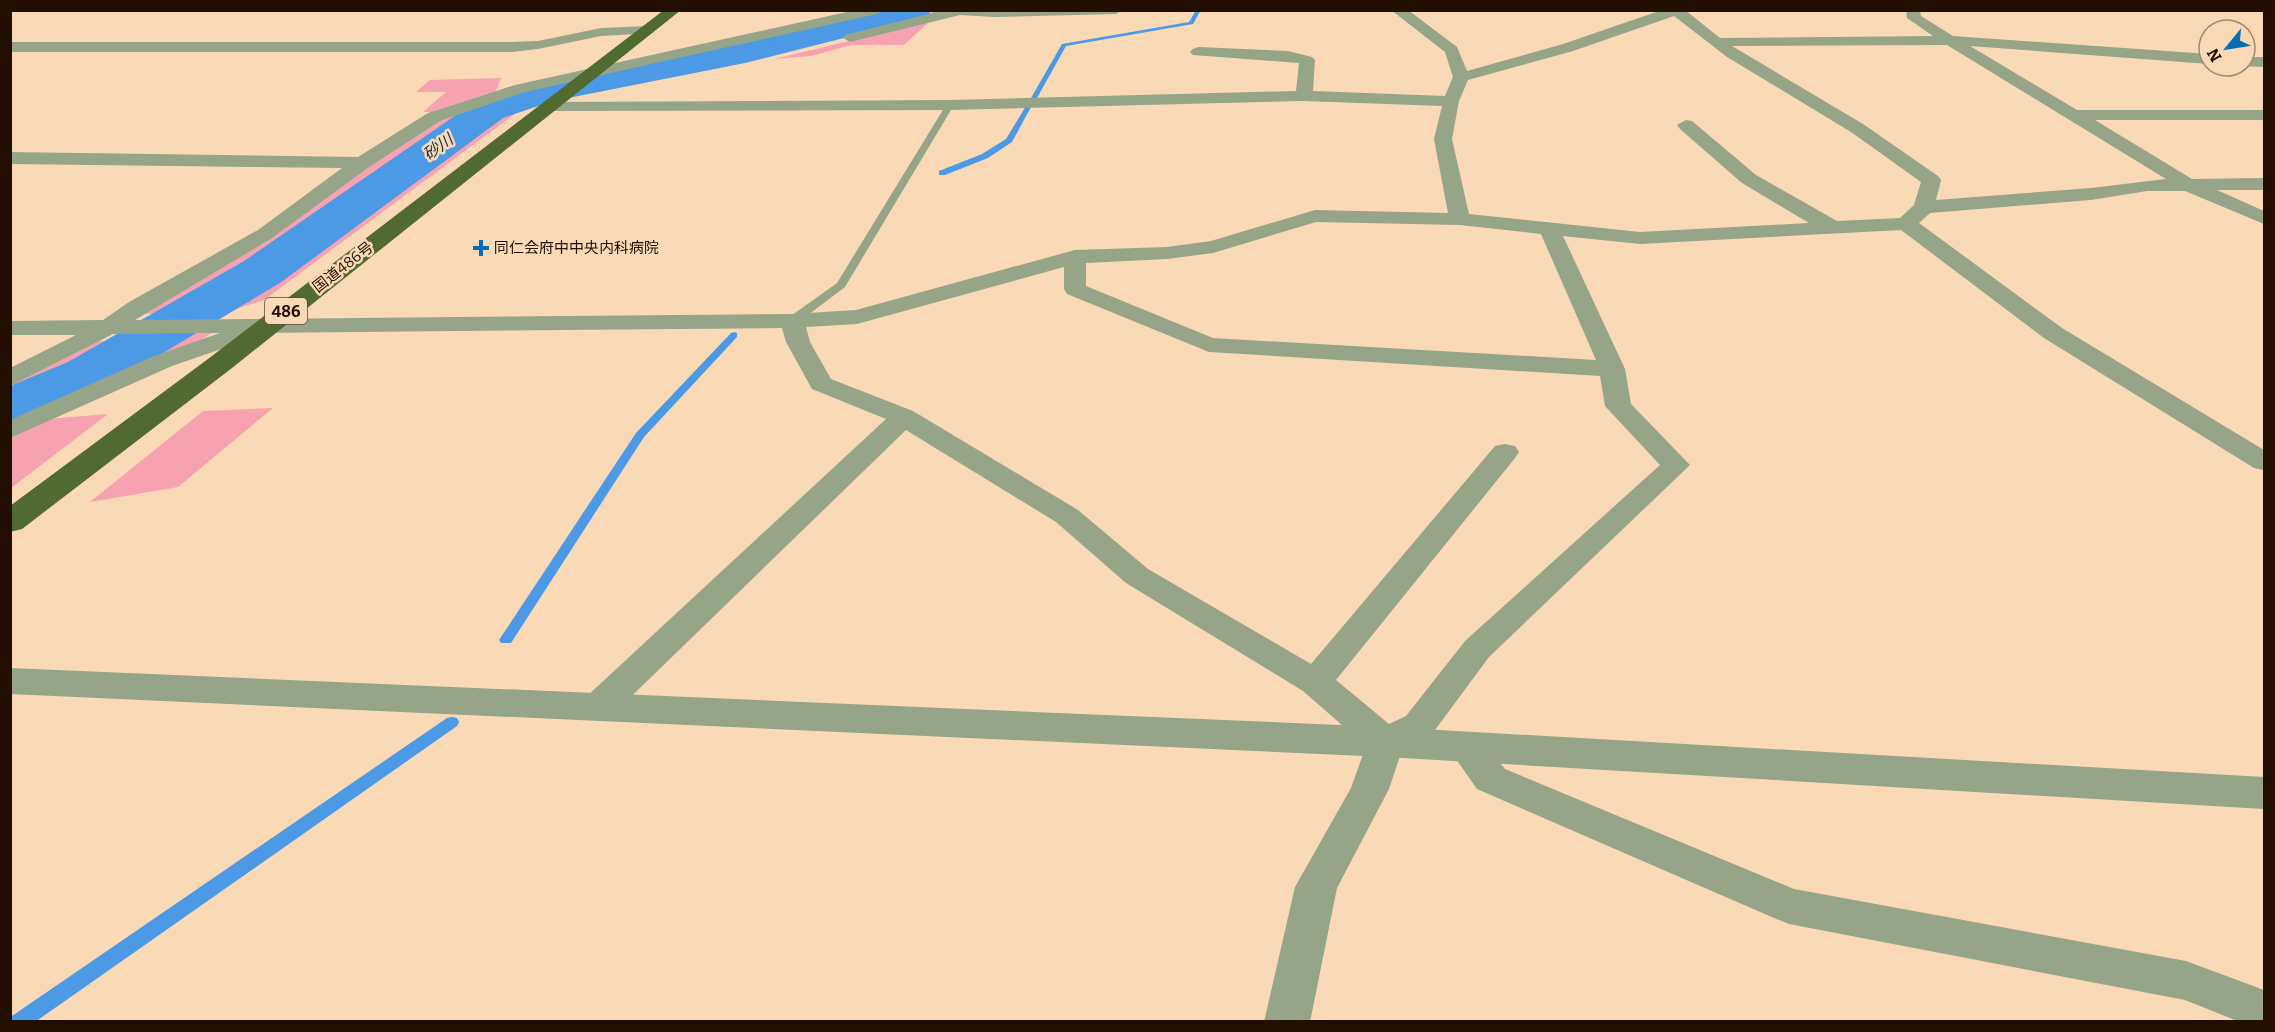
<svg xmlns="http://www.w3.org/2000/svg" width="2275" height="1032" viewBox="0 0 2275 1032" font-family="Bitter,'Noto Sans JP',serif">
<style>
.green{fill:#f7a2b0}
.lines{fill:none;stroke-linecap:round;stroke-linejoin:round}
.stream{fill:#4c9ae5;fill-rule:evenodd}
.river{fill:#4c9ae5;fill-rule:evenodd}
.service{fill:#96a588;fill-rule:evenodd}
.minor{fill:#96a588;fill-rule:evenodd}
.tertiary{fill:#96a588;fill-rule:evenodd}
.trunk{fill:#506a30;fill-rule:evenodd}
.poi-dot{fill:#096eba;stroke:#f9d9b6;stroke-width:2}
.labels{text-anchor:middle;dominant-baseline:central;stroke-width:5;stroke-linejoin:round;paint-order:stroke}
.far-poi-label{font-size:15px;fill:#220f00;stroke:#f9d9b6;text-anchor:start}
.far-street-label{font-size:15px;fill:#220f00;stroke:#f9d9b6}
.far-water-label{font-size:16px;font-style:italic;fill:#0f2f4d;stroke:#f9d9b6}
.shield{fill:#f9d9b6;stroke:#624c37;stroke-width:1.5}
.shield-label{font-size:16px;font-weight:bold;fill:#220f00}
</style>
<rect width="100%" height="100%" fill="#f9d9b6"/>
<path class="green" d="M886 11H906L718 56 668 62 659 61Z
M938 11H950L859 34 593 93 607 81 745 55Z
M929 22 904 45H851L811 56 774 59Z
M501 78 496 91 431 112H423L446 92H416L430 80Z
M554 85 264 300 223 313 139 314 439 119 485 101Z
M211 333 196 344 11 426 10 417 76 387 165 335Z
M96 341 122 342 11 395V385Z
M273 408 178 487 90 502 203 411Z
M108 414 11 488V438L47 419Z"/>
<g class="lines">
<path class="stream" d="M1196 10H1201L1193 24 1066 46 1037 98 1034 100 1031 98 1062 44 1189 22Z
M1026 106 1031 107 1012 142 988 158 945 175H939V171L982 154 1006 139Z
M734 332 737 333V337L644 437 511 643H501L499 640 501 637 636 433 731 333Z
M452 717 457 718 459 722 457 726 35 1022H10L12 1016 447 718Z"/>
<path class="river" d="M876 10H931L927 17 745 63 553 101 503 118 280 283 108 386 31 421 10 426V386L68 362 244 261 475 102 545 81 745 43Z"/>
<path class="service" d="M950 102 954 105 845 287 796 324H788V318L837 283 946 105Z"/>
<path class="minor" d="M856 10H884L877 14 525 92 440 121 369 167 272 238 135 320 792 314 856 310 1075 250 1167 247 1211 241 1315 210 1448 213 1434 139 1442 106 1304 101 950 110 543 111 541 107 543 103 549 102 950 100 1296 91 1299 63 1193 55 1190 52 1193 49 1198 47 1288 51 1312 57 1315 60 1313 91 1445 96 1453 77 1445 52 1391 10H1408L1457 47 1467 71 1563 44 1662 10H1685L1720 38 1933 36 1907 18 1906 10H1920L1921 16 1953 36 2209 54V64L1970 46 2077 110H2264V120H2095L2192 179 2264 178V190H2217L2264 211V224L2185 191H2147L2091 200 1930 213 1919 223 2062 328 2264 450V470L2254 468 2044 338 1901 230 1640 244 1563 236 1625 369 1631 404 1690 465 1489 657 1432 734 1402 750 1389 789 1337 888 1310 1022H1264L1295 887 1351 788 1366 746 1303 691 1126 583 1056 522 906 430 611 716 598 720 585 716 580 707 585 698 886 419 812 389 786 342 782 328 256 333 253 338 172 366 10 438V420L154 356 220 333 113 334 10 386V368L76 335H10V321L103 320 129 302 258 230 342 168 10 164V152L358 157 428 113 515 85ZM1674 16 1727 57 1851 132 1921 182 1914 205 1900 218 1837 221 1756 175 1692 121 1686 120 1677 125 1680 129 1742 183 1809 223 1640 232 1469 214 1452 139 1459 101 1468 80 1573 51ZM1947 45 2166 179 2091 188 1936 200 1941 180 1938 176 1863 124 1732 46ZM1316 222 1460 225 1541 234 1596 360 1213 338 1086 286V263L1167 259 1213 253ZM1064 267V289L1067 294 1209 352 1600 376 1605 406 1660 465 1465 641 1406 716 1389 724 1336 680 1515 458 1519 452 1515 446 1505 444 1495 446 1311 664 1148 569 1078 510 913 411 831 379 810 342 806 327 857 324Z
M944 10H1123L1116 14 994 17 960 15 850 42 843 38 845 35Z
M648 26 655 30 653 33 601 36 538 49 512 52H10V42H512L538 41 601 28Z
M2245 57H2264V67L2242 66H2245Z
M1468 735 1481 739 1505 769 1794 889 2186 961 2264 990V1022H2240L2185 1000 1789 924 1774 918 1477 789 1449 749 1455 739Z"/>
<path class="tertiary" d="M10 668 1386 727 2264 777V809L1386 757 10 694Z"/>
<path class="trunk" d="M664 10H681L232 368 22 529 10 532V506L212 356Z"/>
</g>
<path class="poi-dot" d="M478 239h6v6h6v6h-6v6h-6v-6h-6v-6h6z"/>
<g class="labels">
<g class="far-poi-label">
<text x="494" y="248">同仁会府中中央内科病院</text>
</g>
<g class="far-street-label">
<text transform="translate(343 267) rotate(-38)">国道486号</text>
</g>
<g class="far-water-label">
<text transform="translate(438 147) rotate(-36)">砂川</text>
</g>
<rect class="shield" x="265" y="298" width="42" height="26" rx="4.5"/>
<g class="shield-label">
<text x="286" y="311">486</text>
</g>
</g>
<rect width="2275" height="1032" fill="none" stroke="#220f00" stroke-width="24"/>
<g transform="translate(2227 48) rotate(240)"><circle r="28" fill="#f9d9b6" stroke="#a3886d" stroke-width="1.5"/>
<path d="M0-4.5L10 22L0 15L-10 22Z" fill="#096eba"/>
<text y="-9" font-size="16" font-weight="bold" text-anchor="middle" fill="#220f00">N</text>
</g>
</svg>
